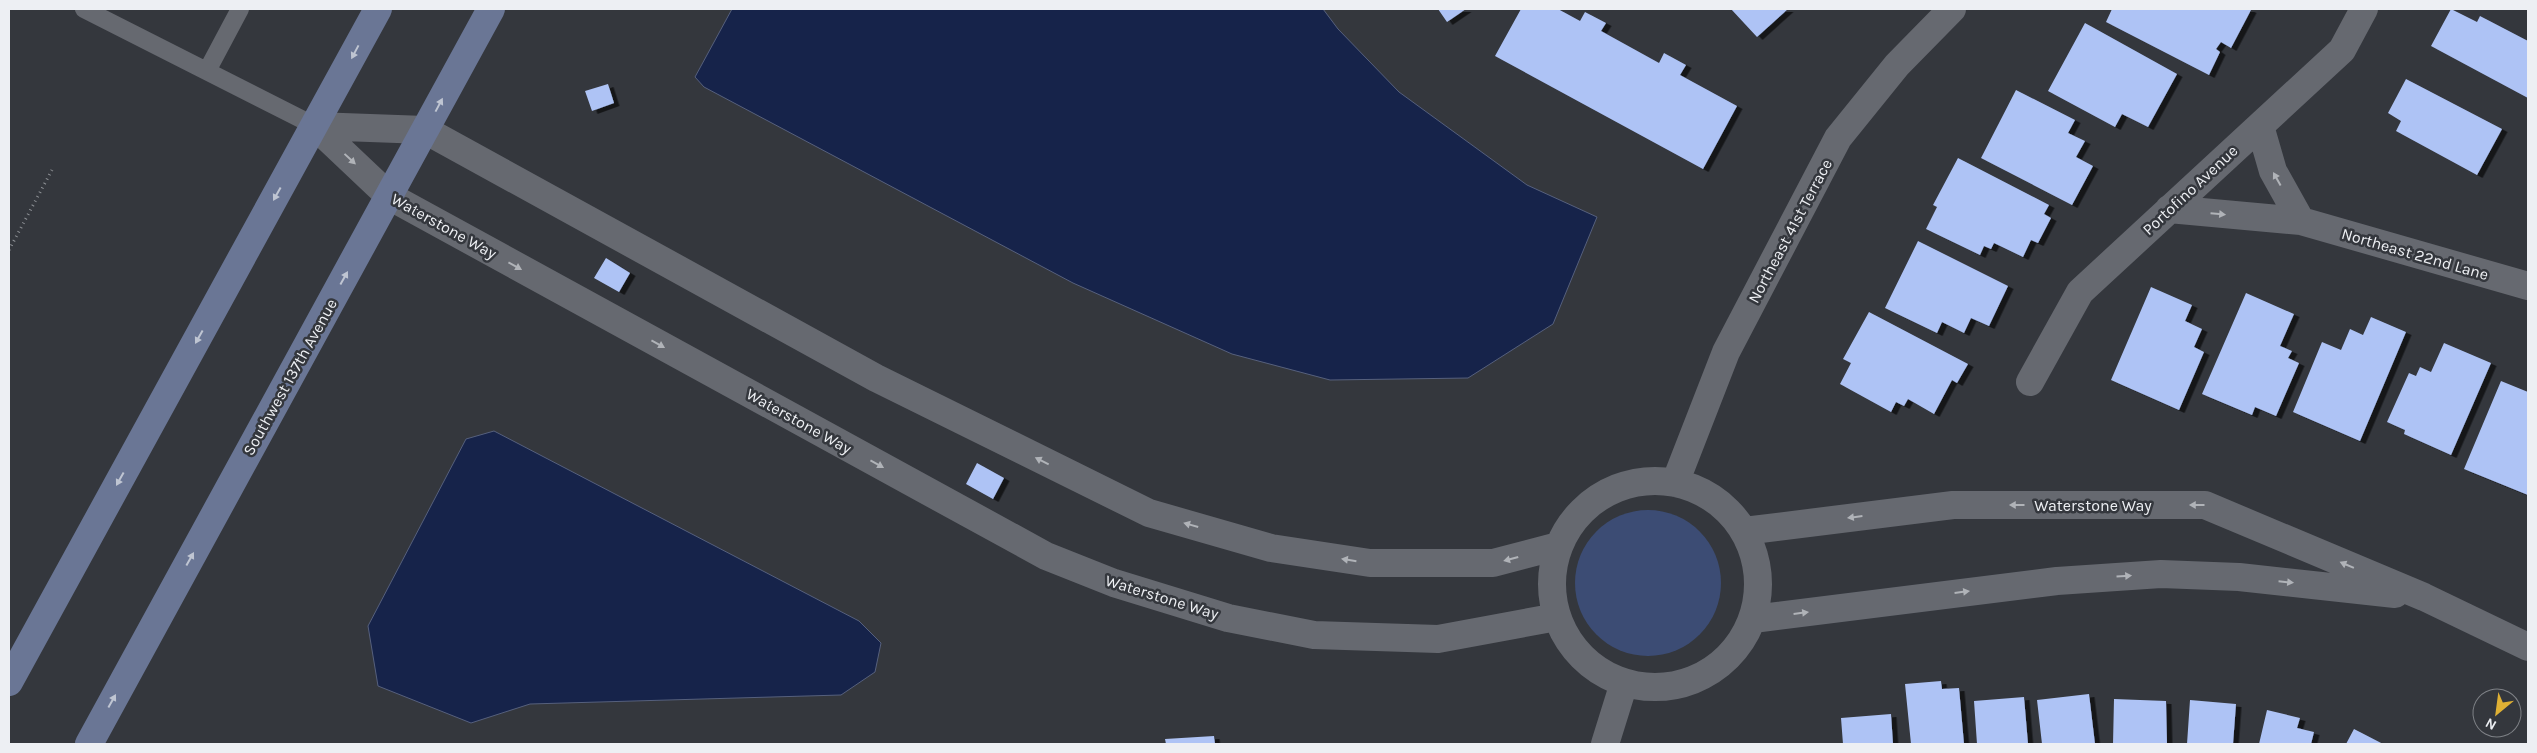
<svg xmlns="http://www.w3.org/2000/svg" width="2537" height="753" viewBox="0 0 2537 753" font-family="Karla,sans-serif">
<style>
.green{fill:#3c4c74}
.water{fill:#16234a;stroke:#56607d}
.building{fill:#aec3f5;filter:url(#shadow)}
.lines{fill:none;stroke-linecap:round;stroke-linejoin:round}
.path{stroke:#8d9095;stroke-width:3;stroke-dasharray:1 4;stroke-linecap:butt}
.service{stroke:#666970;stroke-width:18}
.minor{stroke:#666970;stroke-width:28}
.secondary{stroke:#6a7695;stroke-width:28}
.oneway{fill:#bfc5d2}
.oneway2{fill:#b0b3b8}
.labels{text-anchor:middle;dominant-baseline:central;stroke-width:5;stroke-linejoin:round;paint-order:stroke}
.street-label{font-size:16px;fill:#edeff3;stroke:#34373d}
</style>
<defs>
<filter id="shadow"><feDropShadow dx="5.5" dy="3" stdDeviation="0" flood-color="#0009"/></filter>
</defs>
<rect width="100%" height="100%" fill="#34373d"/>
<path class="green" d="M1575 583a73 73 0 1 1 146 0a73 73 0 1 1-146 0Z"/>
<path class="water" d="M732 9H1323L1338 29 1399 92 1527 185 1597 217 1553 324 1468 378 1330 380 1232 354 1073 283 704 87 695 77Z
M494 431 859 621 881 643 875 672 841 695 530 704 471 723 378 686 368 626 466 439Z"/>
<path class="building" d="M1438 9H1466L1447 22Z
M1521 9H1558L1580 21 1585 12 1606 23 1601 31 1659 63 1664 53 1686 65 1680 75 1737 106 1703 169 1495 56Z
M1731 9H1788L1757 37Z
M2112 9H2249L2251 10 2231 48 2221 42 2216 49 2220 52 2209 75 2106 22Z
M2451 9 2477 22 2480 16 2528 41V98L2431 46Z
M2085 23 2177 74 2148 127 2122 114 2115 127 2048 91Z
M2406 79 2502 129 2477 175 2396 131 2401 121 2388 113Z
M608 84 614 103 592 111 585 91Z
M2016 90 2075 120 2068 133 2085 141 2076 157 2093 166 2072 205 1981 158Z
M1958 158 2049 205 2044 214 2051 218 2038 243 2031 240 2023 257 1994 243 1991 249 1984 246 1980 255 1926 229 1937 207 1933 205Z
M1918 241 2008 286 1989 326 1971 318 1964 333 1942 322 1937 333 1885 308Z
M606 258 630 273 619 292 594 278Z
M2151 287 2192 305 2185 321 2202 329 2194 347 2204 352 2179 410 2111 380Z
M2246 293 2294 314 2280 346 2292 351 2288 358 2299 363 2276 416 2255 407 2252 415 2202 394Z
M1869 312 1968 364 1957 383 1952 380 1934 414 1908 399 1904 406 1896 402 1891 412 1840 384 1851 363 1843 359Z
M2371 317 2406 332 2360 441 2293 412 2322 342 2341 350 2350 329 2363 335Z
M2444 343 2491 363 2451 455 2404 434 2405 430 2387 422 2409 373 2416 376 2420 367 2431 372Z
M2501 381 2528 392V495L2464 469Z
M977 463 1004 478 993 499 966 484Z
M1941 681 1942 689 1959 688 1964 744H1911L1905 684Z
M2089 694 2095 744H2042L2037 700Z
M2024 697 2028 744H1977L1974 701Z
M2114 699 2166 701 2167 744H2113Z
M2190 700 2236 704 2233 744H2187Z
M2267 710 2300 718 2297 728 2314 732 2311 744H2259Z
M1891 714 1893 744H1843L1841 718Z
M2354 729 2383 744H2346Z
M1214 736 1215 744H1166L1165 739Z"/>
<g class="lines">
<path class="path" d="M9 250 52 170"/>
<path class="service" d="M84 9 315 126
M207 71 240 9"/>
<path class="minor" d="M315 126 389 196 1046 556 1114 583 1228 618 1314 635 1438 639 1557 617
M315 126 425 130 876 378 1149 513 1271 548 1370 563H1493L1558 546
M2260 126 2273 171 2301 221
M2169 209 2301 221 2528 286
M2030 382 2080 292 2342 50 2364 9
M1552 584a103 103 0 1 1 206 0a103 103 0 1 1-206 0Z
M1675 483 1726 352 1838 138 1897 65 1952 9
M1744 531 1953 505H2205L2424 597 2528 647
M1753 619 2057 581 2161 574 2239 577 2395 594
M1605 744 1624 683"/>
<path class="secondary" d="M9 682 378 9
M89 744 491 9"/>
</g>
<defs><path id="oneway-solid" d="M-6-.8H1V-3.2L6.5 0L1 3.2V.8H-6Z" transform="scale(1.25)"/></defs>
<g class="oneway">
<use href="#oneway-solid" transform="translate(355 52) rotate(118)"/>
<use href="#oneway-solid" transform="translate(439 105) rotate(-62)"/>
<use href="#oneway-solid" transform="translate(277 194) rotate(119)"/>
<use href="#oneway-solid" transform="translate(344 278) rotate(-61)"/>
<use href="#oneway-solid" transform="translate(199 337) rotate(119)"/>
<use href="#oneway-solid" transform="translate(120 479) rotate(119)"/>
<use href="#oneway-solid" transform="translate(190 559) rotate(-61)"/>
<use href="#oneway-solid" transform="translate(112 701) rotate(-61)"/>
</g>
<g class="oneway2">
<use href="#oneway-solid" transform="translate(350 159) rotate(43)"/>
<use href="#oneway-solid" transform="translate(2277 179) rotate(-119)"/>
<use href="#oneway-solid" transform="translate(2218 214) rotate(5)"/>
<use href="#oneway-solid" transform="translate(515 266) rotate(29)"/>
<use href="#oneway-solid" transform="translate(658 344) rotate(29)"/>
<use href="#oneway-solid" transform="translate(1042 461) rotate(-153)"/>
<use href="#oneway-solid" transform="translate(877 464) rotate(29)"/>
<use href="#oneway-solid" transform="translate(2017 505) rotate(180)"/>
<use href="#oneway-solid" transform="translate(2197 505) rotate(-180)"/>
<use href="#oneway-solid" transform="translate(1855 517) rotate(173)"/>
<use href="#oneway-solid" transform="translate(1191 525) rotate(-164)"/>
<use href="#oneway-solid" transform="translate(1511 559) rotate(165)"/>
<use href="#oneway-solid" transform="translate(1349 560) rotate(-171)"/>
<use href="#oneway-solid" transform="translate(2347 565) rotate(-157)"/>
<use href="#oneway-solid" transform="translate(2124 576) rotate(-4)"/>
<use href="#oneway-solid" transform="translate(2286 582) rotate(6)"/>
<use href="#oneway-solid" transform="translate(1962 592) rotate(-7)"/>
<use href="#oneway-solid" transform="translate(1801 613) rotate(-7)"/>
</g>
<g class="labels">
<g class="street-label">
<text transform="translate(2190 190) rotate(-43)">Portofino Avenue</text>
<text transform="translate(444 226) rotate(29)">Waterstone Way</text>
<text transform="translate(1790 231) rotate(-62)">Northeast 41st Terrace</text>
<text transform="translate(2415 254) rotate(16)">Northeast 22nd Lane</text>
<text transform="translate(290 377) rotate(-61)">Southwest 137th Avenue</text>
<text transform="translate(799 421) rotate(29)">Waterstone Way</text>
<text x="2093" y="505">Waterstone Way</text>
<text transform="translate(1162 597) rotate(17)">Waterstone Way</text>
</g>
</g>
<rect width="2537" height="753" fill="none" stroke="#edeff3" stroke-width="20"/>
<g transform="translate(2497 713) rotate(209)"><circle r="24" fill="#34373d" stroke="#7e8186"/>
<path d="M0-4L9 19L0 12L-9 19Z" fill="#dfb034"/>
<text y="-8" font-size="14" font-weight="bold" text-anchor="middle" fill="#edeff3">N</text>
</g>
</svg>
